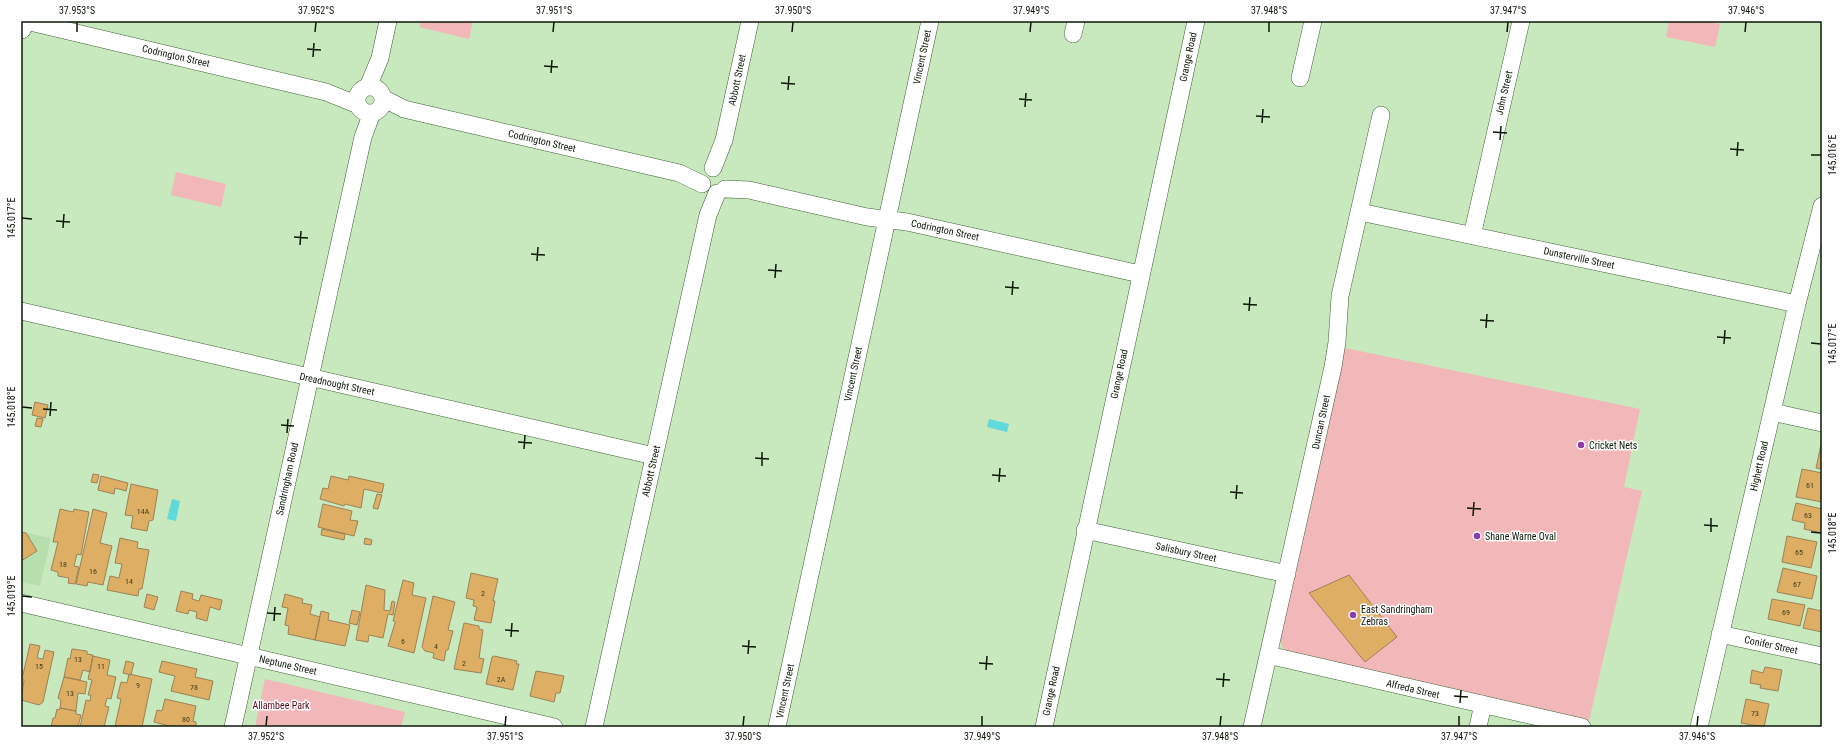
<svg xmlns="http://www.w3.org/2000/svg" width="1843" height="748" viewBox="0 0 1843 748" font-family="'Roboto Condensed',sans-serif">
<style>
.built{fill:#b9dead}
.green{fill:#f2b7b8}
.water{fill:#5fd9dc}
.building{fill:#ddae63;stroke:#9d8157}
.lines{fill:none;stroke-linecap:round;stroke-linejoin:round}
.minor-casing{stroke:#425e38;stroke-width:18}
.major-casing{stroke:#425e38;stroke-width:22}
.minor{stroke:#fff;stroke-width:17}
.major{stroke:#fff;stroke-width:21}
.ticks{fill:none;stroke:#0c1708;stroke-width:1.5}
.poi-dot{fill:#8f3ba9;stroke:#fefefe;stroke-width:1.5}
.labels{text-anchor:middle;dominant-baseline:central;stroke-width:3;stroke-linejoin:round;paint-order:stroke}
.number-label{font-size:8px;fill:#403d1f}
.street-label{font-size:10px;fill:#0c1708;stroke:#fefefe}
.poi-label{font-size:10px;fill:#0c1708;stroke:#fefefe;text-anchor:start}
.park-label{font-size:10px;fill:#580818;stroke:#fefefe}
.neatline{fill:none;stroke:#0c1708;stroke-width:1.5}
.ticks-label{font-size:10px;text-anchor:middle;fill:#0c1708}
</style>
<rect width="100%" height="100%" fill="#c8e8bd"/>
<path class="built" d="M21 532 51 538 40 586 21 582Z"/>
<path class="green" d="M421 21H473L469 39 419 27Z
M1669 21H1704L1720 24 1715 47 1666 37Z
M176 172 226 184 221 207 171 195Z
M1345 348 1640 409 1624 487 1642 491 1589 721 1290 652C1282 649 1280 644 1280 635Z
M265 679 405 712 401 727H255Z"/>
<path class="water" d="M989 419 1009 424 1007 432 987 427Z
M172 499 180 501 176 521 167 519Z"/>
<path class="building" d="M35 402 48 405 45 418 32 415Z
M37 418 43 419 41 427 35 426Z
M1821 445H1822V469L1816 468Z
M1802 469 1822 473V502L1796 497Z
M93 474 99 475 97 483 91 482Z
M101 476 128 483 126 491 115 488 114 494 98 490Z
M331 476 348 480 349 476 384 484 382 493 364 489 361 508 345 504 344 506 320 499 323 488 328 489Z
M131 484 158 490 153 520 149 521 147 531 131 528 133 516 125 515Z
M377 494 382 495 378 509 373 508Z
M1796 503 1822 509V533L1804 529 1805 523 1792 520Z
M323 504 352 511 350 520 358 521 354 536 318 527Z
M60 509 73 512 74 509 89 512 81 555 77 554 74 566 79 567 75 584 68 583 69 578 58 576V572L51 570 58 542H53Z
M93 509 107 513 100 543 112 546 103 585 88 582 87 586 76 584Z
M322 529 345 534 344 540 321 535Z
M21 532 26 533 37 551 21 561Z
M1787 536 1817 542 1811 568 1782 562Z
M120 538 138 542 137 548 149 550 142 589H139L138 596 107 590 110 576 119 578 122 564 115 563Z
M365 538 372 540 371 545 364 544Z
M1783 568 1817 576 1812 599 1777 592Z
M471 573 498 579 493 601H495L491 623 474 620 477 607 473 606 474 600 466 598Z
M1349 575 1397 637 1365 662 1309 593Z
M403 580 414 583 412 595 426 598 414 653 388 646 395 623V621H393Z
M366 585 385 590 384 610 390 611 392 601 395 602 393 615 388 614 383 638 369 635 368 642 356 640Z
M181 591 193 594 192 599 199 601 201 595 222 600 220 610 210 607 207 621 196 618 197 612 189 610 188 614 176 611Z
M147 594 158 597 154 610 144 607Z
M285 594 303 599 302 603 312 605 310 614 320 617 315 640 288 634 289 626 285 625 288 608 282 607Z
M433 596 455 602 448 630 453 631 448 650H446L444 661 433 658 434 653 425 651 422 647Z
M1772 599 1805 605 1800 626 1768 619Z
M1808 608 1822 611V632L1803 628Z
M352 610 360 612 357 625 349 623Z
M321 611 329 613 328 620 350 625 345 646 315 640Z
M464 623 479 626V629L483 630 479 658 484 659 481 673 454 669Z
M30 644 40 646 37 658 43 659 45 650 54 652 43 702 39 705 21 700 24 680 22 679Z
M72 649 87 651V654L93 655 90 672 83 670 80 680 64 677 68 658 70 659Z
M93 656 110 660 107 675 116 677 111 699 107 698 105 706 109 707 104 727H80L86 700 90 701 91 695H88L92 680 88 679Z
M494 656 517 661 516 664H519L513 690 486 684 492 657Z
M126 661 134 663 131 675 123 673Z
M162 661 197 669 195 677 213 681 209 700 171 691 175 676 159 672Z
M1765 667 1782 670 1778 691 1760 688 1761 685 1750 683 1752 670 1763 673Z
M536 671 564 676 560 693H556L554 702 530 696Z
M129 674 152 679 142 727 115 726 121 699 117 698 121 682 127 683Z
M64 677 87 682 85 694 78 693 76 711 60 708 61 700 58 698Z
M165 699 196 706 193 721 196 722V727H173L154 722 157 710 162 711Z
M1746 699 1769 704 1764 727 1741 723Z
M60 708 76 711V714L81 715 78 727H51L53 718H55L57 709 59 710Z"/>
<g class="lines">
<g class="minor-casing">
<path id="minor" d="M26 21 326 92 358 105
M1073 34 1076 21
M1300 78 1313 21
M368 87 380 58 388 21
M357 100a13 13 0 1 1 26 0a13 13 0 1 1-26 0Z
M383 98 404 109 679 173 702 184
M713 168 724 140 750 21
M725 189 749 190 867 217 907 222 1140 274
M1360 212 1797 304
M1472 236 1521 21
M21 311 654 456
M1772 412 1822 423
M1085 530 1287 574
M21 603 554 727
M1720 634 1822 656
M1268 655 1582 727
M233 727 363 137 372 113
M594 727 708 215 717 193
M777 727 930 21
M1044 727 1196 21
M1252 727 1333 367 1337 342 1340 296 1381 115
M1478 727 1483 704
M1699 727 1797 304 1822 206"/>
</g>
<g class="major-casing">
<path id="major" d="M21 28 22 21"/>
</g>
<use href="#minor" class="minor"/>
<use href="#major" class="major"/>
</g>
<path class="ticks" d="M77 32V22M315 32 316 22M553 32 554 22M792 32 793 22M1030 32 1031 22M1269 32V22M1507 32 1508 22M1745 32 1746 22M307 49 321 50M313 57 314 43M544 66 558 67M551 73 552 60M781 83 795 84M788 90 789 76M1019 99 1032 100M1025 107 1026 93M1256 116 1270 117M1262 123 1263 109M1493 132 1507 133M1500 140 1501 126M1730 149 1744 150M1811 155H1821M1737 156 1738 142M22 218 32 219M56 221 70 222M63 228 64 214M294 237 308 238M300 245 301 231M531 254 545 255M537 261 538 247M768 270 782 271M775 278 776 264M1005 287 1019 288M1012 295 1013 281M1243 304 1257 305M1249 311 1250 297M1480 320 1494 321M1486 328 1487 314M1717 337 1731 338M1811 343 1821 344M1724 344 1725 330M22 407 32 408M43 409 57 410M50 416 51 402M281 425 294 426M287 433 288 419M518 442 532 443M524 449 525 435M755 458 769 459M762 466V452M992 475 1006 476M999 482 1000 468M1230 492 1243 493M1236 499 1237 485M1467 508 1481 509M1473 516 1474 502M1704 525 1718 526M1711 532V518M1811 532 1821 533M22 596 32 597M267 613 281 614M274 621 275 607M505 630 519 631M511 637 512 623M742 646 756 647M748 654 749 640M979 663 993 664M986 670 987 656M1216 679 1230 680M1223 687 1224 673M1454 696 1468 697M1460 703 1461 690M266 726 267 716M505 726 506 716M743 726 744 716M982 726V716M1220 726 1221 716M1459 726V716M1697 726 1698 716"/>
<g class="poi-dot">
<circle cx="1581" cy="445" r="4"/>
<circle cx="1477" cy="536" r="4"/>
<circle cx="1353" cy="615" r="4"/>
</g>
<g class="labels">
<g class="number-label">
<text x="1810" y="485">61</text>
<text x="143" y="511">14A</text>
<text x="1808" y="515">63</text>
<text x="1799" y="552">65</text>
<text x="63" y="564">18</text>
<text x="93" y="571">16</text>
<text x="129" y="581">14</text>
<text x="1797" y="584">67</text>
<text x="483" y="593">2</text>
<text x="1786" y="612">69</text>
<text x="403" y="641">6</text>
<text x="436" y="646">4</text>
<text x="78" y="659">13</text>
<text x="464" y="663">2</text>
<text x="39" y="666">15</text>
<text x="101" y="666">11</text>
<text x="501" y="679">2A</text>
<text x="138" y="685">9</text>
<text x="194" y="687">78</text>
<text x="70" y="693">13</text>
<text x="1755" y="713">73</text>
<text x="186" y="719">80</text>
</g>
<g class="street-label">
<text transform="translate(176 56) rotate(13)">Codrington Street</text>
<text transform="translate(922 57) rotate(-78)">Vincent Street</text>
<text transform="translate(1188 57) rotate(-78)">Grange Road</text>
<text transform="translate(737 80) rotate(-78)">Abbott Street</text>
<text transform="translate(1504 93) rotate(-77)">John Street</text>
<text transform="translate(542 141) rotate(13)">Codrington Street</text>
<text transform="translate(945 230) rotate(12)">Codrington Street</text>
<text transform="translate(1579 258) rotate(12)">Dunsterville Street</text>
<text transform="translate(853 374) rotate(-78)">Vincent Street</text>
<text transform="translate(1119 374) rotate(-78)">Grange Road</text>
<text transform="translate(337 384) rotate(12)">Dreadnought Street</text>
<text transform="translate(1321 422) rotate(-78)">Duncan Street</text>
<text transform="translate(1759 466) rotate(-77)">Highett Road</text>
<text transform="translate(651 471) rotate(-77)">Abbott Street</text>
<text transform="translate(287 479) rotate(-78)">Sandringham Road</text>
<text transform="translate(1186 552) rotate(12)">Salisbury Street</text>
<text transform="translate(1771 645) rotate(12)">Conifer Street</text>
<text transform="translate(288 665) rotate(13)">Neptune Street</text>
<text transform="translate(1413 689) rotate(13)">Alfreda Street</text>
<text transform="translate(785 691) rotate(-78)">Vincent Street</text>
<text transform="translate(1051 691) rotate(-78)">Grange Road</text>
</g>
<g class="poi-label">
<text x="1589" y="445">Cricket Nets</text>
<text x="1485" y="536">Shane Warne Oval</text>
<text x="1361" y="609">East Sandringham<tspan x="1361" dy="12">Zebras</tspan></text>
</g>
<g class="park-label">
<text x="281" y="705">Allambee Park</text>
</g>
</g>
<rect width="1843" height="748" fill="none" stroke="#fefefe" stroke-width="44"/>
<rect x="22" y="22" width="1799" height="704" class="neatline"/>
<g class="ticks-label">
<text x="77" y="14">37.953°S</text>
<text x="316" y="14">37.952°S</text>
<text x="554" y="14">37.951°S</text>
<text x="793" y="14">37.950°S</text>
<text x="1031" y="14">37.949°S</text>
<text x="1269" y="14">37.948°S</text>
<text x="1508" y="14">37.947°S</text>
<text x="1746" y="14">37.946°S</text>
<text transform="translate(1832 155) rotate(-90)" y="4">145.016°E</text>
<text transform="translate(11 218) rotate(-90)" y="4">145.017°E</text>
<text transform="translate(1832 344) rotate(-90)" y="4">145.017°E</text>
<text transform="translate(11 407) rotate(-90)" y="4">145.018°E</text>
<text transform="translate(1832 533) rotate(-90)" y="4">145.018°E</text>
<text transform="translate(11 596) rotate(-90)" y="4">145.019°E</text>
<text x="266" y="740">37.952°S</text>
<text x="505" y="740">37.951°S</text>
<text x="743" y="740">37.950°S</text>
<text x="982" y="740">37.949°S</text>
<text x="1220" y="740">37.948°S</text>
<text x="1459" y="740">37.947°S</text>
<text x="1697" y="740">37.946°S</text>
</g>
</svg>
